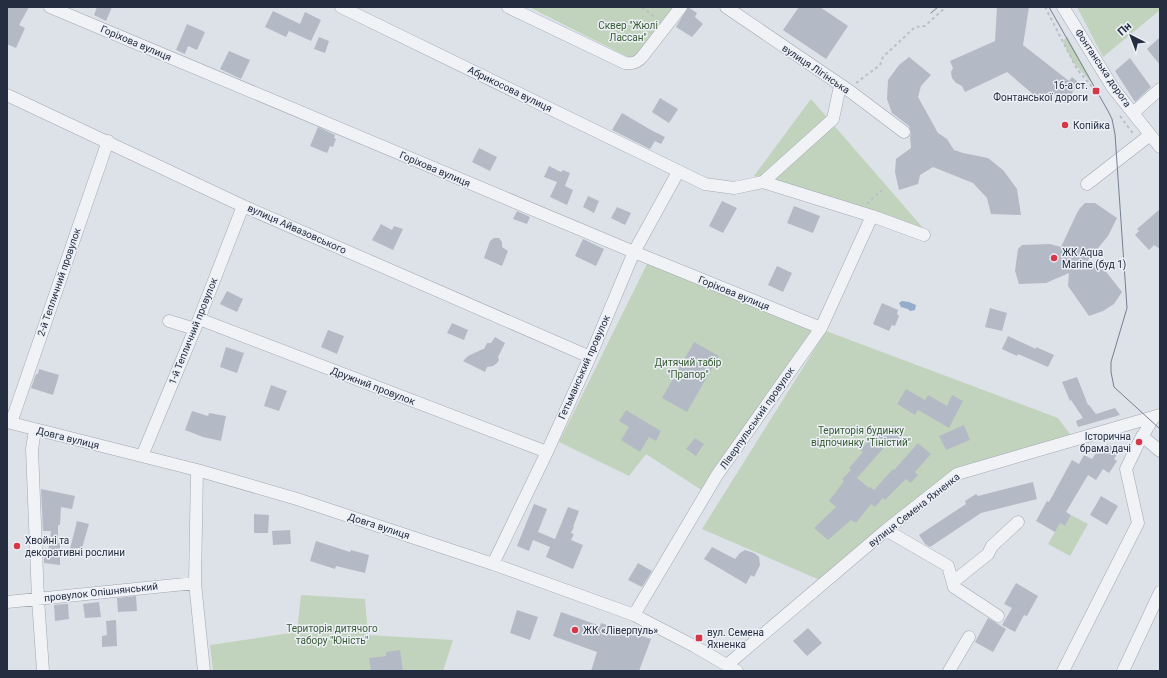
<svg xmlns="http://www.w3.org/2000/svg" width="1167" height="678" viewBox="0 0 1167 678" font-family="Roboto,sans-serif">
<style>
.green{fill:#c2d3bd}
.water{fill:#95adcb}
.building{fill:#b4bac5}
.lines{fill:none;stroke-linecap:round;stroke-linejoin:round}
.minor-casing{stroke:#a2a8b2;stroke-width:13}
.path{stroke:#bbbfc7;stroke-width:2;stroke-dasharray:3 3;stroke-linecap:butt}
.minor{stroke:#f0f2f6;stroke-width:12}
.tram{stroke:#757f93;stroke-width:1}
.poi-dot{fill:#d83748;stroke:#ecf0f6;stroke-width:1.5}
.labels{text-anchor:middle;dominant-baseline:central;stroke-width:3;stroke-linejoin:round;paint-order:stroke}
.park-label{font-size:10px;fill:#385c32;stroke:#ecf0f6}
.street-label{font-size:10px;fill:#252e40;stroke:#ecf0f6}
.poi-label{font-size:10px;fill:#252e40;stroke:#ecf0f6;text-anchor:start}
</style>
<rect width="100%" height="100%" fill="#dde1e8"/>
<path class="green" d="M529 7H676L638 62Z
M1077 7H1160V10L1103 57Z
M1067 36 1092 82 1090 81 1073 62 1063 42Z
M811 99 924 229 754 176Z
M648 262 815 330 703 491 646 454 629 476 559 442Z
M826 331 1058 418 1072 437 955 470 822 581 702 529Z
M1071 515 1088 524 1070 556 1048 544 1060 523 1065 526Z
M301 595 365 599 368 635 453 640 443 671H213L210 645 297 632Z"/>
<path class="water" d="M902 301 909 302 916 305 915 310 910 311 908 309 901 307 899 303Z"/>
<path class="building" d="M7 7H29L19 25 25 28 16 48 7 44Z
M97 7H112L106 21 94 15Z
M688 7 697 13 695 17 703 24 692 37 676 27Z
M799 7H820L848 26 826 59 783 30Z
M997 7H1029L1023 45 1069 81 1072 77 1079 83 1065 103 1051 92 1045 94 1040 100 1007 72 965 92 962 86 956 83 952 78 951 72 953 68 950 61 995 41Z
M273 11 300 24 305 12 321 20 311 41 289 31 286 37 265 27Z
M187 24 205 32 197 50 188 46 185 54 176 50Z
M319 37 329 41 325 53 314 49Z
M1160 37V65L1147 49Z
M229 51 250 60 241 79 220 69Z
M909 57 931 75 921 86 918 97 938 133 947 139 954 150 963 153 988 158 1003 170 1017 189 1021 215 991 214 987 198 973 183 933 167 920 175 918 184 899 190 895 172 896 159 911 148 910 137 911 133 909 126 892 113 887 99 888 80 899 65Z
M1130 58 1151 87 1135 102 1115 71Z
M660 98 678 109 669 123 652 112Z
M622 113 651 130 665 137 661 144 655 141 650 149 612 130Z
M318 127 335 135 334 138 336 139 333 147 330 146 327 153 310 146Z
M479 148 497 157 490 171 472 162Z
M549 166 561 172 563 170 570 173 565 186 573 190 567 205 550 197 557 182 544 177Z
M588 196 599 201 594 213 583 207Z
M722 201 737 208 723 233 709 226Z
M1085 203H1095L1117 218 1108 236 1084 265 1100 264 1122 292 1114 304 1103 311 1089 316 1068 286 1069 273 1046 283 1019 284 1015 271 1018 249 1022 245 1050 244 1061 247 1076 215 1080 208Z
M794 206 820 216 813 233 787 223Z
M617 207 631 213 625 225 611 218Z
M1160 209V249L1154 245 1149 250 1135 235 1139 231 1137 229Z
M517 211 530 217 527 224 513 219Z
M381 224 392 230 394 226 403 229 393 250 372 240Z
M494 238H499L502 242V247L508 251 502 266 484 258 490 241Z
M583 239 604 249 596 266 575 256Z
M777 266 792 273 783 292 768 285Z
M227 291 243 299 237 312 220 304Z
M882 303 898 310 897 314 899 316 895 326 892 325 889 331 873 324Z
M990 308 1007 313 1002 331 985 327Z
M452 323 468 330 464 340 447 333Z
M328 330 344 336 337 354 321 347Z
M1008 336 1036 349V347L1054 355 1048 367 1018 354 1017 356 1002 349Z
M495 337 505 343 498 357 499 360 497 363 493 366 487 367 485 372 463 361 468 356 483 349H484L487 343H491Z
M694 342 719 356 687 412 662 398Z
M226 347 244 353 237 373 220 367Z
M39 369 59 375 53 395 31 388 36 374H38Z
M1077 377 1088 405H1089L1096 414 1115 408 1120 415 1078 427 1076 421 1083 418 1071 400 1070 401 1062 382Z
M271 385 287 391 279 411 264 406Z
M906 389 925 400 928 395 947 406 952 395 963 401 949 428 918 410 915 415 897 404Z
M626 410 661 431 656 441 649 437 640 452 621 440 629 427 619 421Z
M192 411 208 416 209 413 226 416 221 441 203 437 185 430Z
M894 425 904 434 893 445 889 442 857 478 869 488 870 487 874 490 893 469 894 470 918 443 931 454 915 472 918 475 911 483 906 479 885 500 883 498 875 507 871 504 856 523 851 520 828 540 814 528 836 507 829 501 844 481 842 479 851 470 849 468 863 452 860 450 878 431 883 436Z
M964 425 970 440 946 450 939 436Z
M695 438 704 444 696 456 686 449Z
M1107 444 1119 451 1114 459 1117 461 1109 473 1103 469 1096 480 1088 475 1066 512 1071 515 1065 526 1060 523 1055 532 1036 521 1047 501 1049 502 1072 460 1079 464 1084 455 1092 459 1098 450 1102 453Z
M1033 482 1037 499 981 513 930 547 925 544 919 535 966 504 965 501 976 494 978 496Z
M41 489 75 496 72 509 61 507 60 525H58V543H60V565L44 563V552H48L51 531H43Z
M1101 496 1118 506 1107 525 1090 515Z
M534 504 547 509 538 532 555 539 568 507 579 511 573 527H574L571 533 574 534 571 540 583 545 573 569 546 557 550 547 533 540 529 551 517 546Z
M254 514 269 515 268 533H254Z
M77 521 89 524 82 548 70 549Z
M290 530 291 544 273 545 272 531Z
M316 541 350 552 351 550 369 555 365 573 336 566 335 569 310 561Z
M712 547 735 559 740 553 745 550 754 553 759 557 760 565 754 577 751 575 746 584 704 559Z
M638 563 652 571 642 587 628 580Z
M1016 583 1038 596 1027 616 1024 615 1015 632 1002 625 1012 608 1004 604Z
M136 596 137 611 118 612 117 598Z
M99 602 101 617 85 618 83 604Z
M64 604H68L69 619 55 621 54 605Z
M517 610 538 617 530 640 510 633Z
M561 612 600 626 601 623 651 639 639 671H591L597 652 553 636Z
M988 618 1006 629 993 652 975 642Z
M116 620 117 646 102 647V636L107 635 106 621Z
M808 628 822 643 807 656 793 641Z
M400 650 403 671H371L369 658 386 656V652Z"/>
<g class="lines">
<g class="minor-casing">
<path id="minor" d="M50 7 634 252 821 328
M341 7 705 184 734 188 763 182 833 119 840 86
M508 7 625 63C632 64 637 63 642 57L681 7
M726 7 851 92 904 132
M1063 7 1113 88 1160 147
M7 95 243 206 590 357
M1133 113 1160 89
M763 182 872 216 924 235
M1087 184 1150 135
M199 319 547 452
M169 321 195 329
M7 422 197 470 297 499 493 564 634 615 694 646 737 671
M11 423 108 141
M35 430 32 449 38 599 43 671
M1142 436 1160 451
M142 456 199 319 243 206
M197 470 195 583 204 671
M886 530 948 566 954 587 998 616
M493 564 547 452 590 357 634 252 678 172
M953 582 988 554 992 546 1018 522
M7 602 195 583
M634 615 717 475 821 328 872 216
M727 665 886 530 957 474 1160 415
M949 671 969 637
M1063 671 1138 523 1126 469 1139 442 1154 417
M1123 671 1160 592"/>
</g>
<path class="path" d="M642 7 658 20
M1045 7 1077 69 1093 88 1100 89
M856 83 880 65 883 57 915 27 925 26 946 7
M1120 116 1134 135
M867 204 882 190"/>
<use href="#minor" class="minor"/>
<path class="tram" d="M1049 7 1108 111 1112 119 1115 134 1127 308 1111 362V372L1114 387 1160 429
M931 13 938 7"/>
</g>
<g class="poi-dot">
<rect x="1092" y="87" width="8" height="8" rx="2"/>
<circle cx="1065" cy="125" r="4"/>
<circle cx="1054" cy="258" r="4"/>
<circle cx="1139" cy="442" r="4"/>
<circle cx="17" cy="546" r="4"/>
<circle cx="575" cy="630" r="4"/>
<rect x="695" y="634" width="8" height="8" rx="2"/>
</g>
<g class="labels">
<g class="park-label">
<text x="628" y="25">Сквер "Жюлі<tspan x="628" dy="12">Лассан"</tspan></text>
<text x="688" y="362">Дитячий табір<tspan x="688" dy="12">"Прапор"</tspan></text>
<text x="861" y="430">Територія будинку<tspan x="861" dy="12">відпочинку "Тіністий"</tspan></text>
<text x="332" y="628">Територія дитячого<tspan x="332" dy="12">табору "Юність"</tspan></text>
</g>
<g class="street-label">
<text transform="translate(136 43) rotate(23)">Горіхова вулиця</text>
<text transform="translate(1103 68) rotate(56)">Фонтанська дорога</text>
<text transform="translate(816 69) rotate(34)">вулиця Лігінська</text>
<text transform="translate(510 89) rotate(26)">Абрикосова вулиця</text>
<text transform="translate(435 169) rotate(23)">Горіхова вулиця</text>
<text transform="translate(297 229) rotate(24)">вулиця Айвазовського</text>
<text transform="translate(59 282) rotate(-71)">2-й Тепличний провулок</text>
<text transform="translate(734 293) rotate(22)">Горіхова вулиця</text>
<text transform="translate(193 331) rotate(-68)">1-й Тепличний провулок</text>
<text transform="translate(584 367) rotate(-66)">Гетьманський провулок</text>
<text transform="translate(373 386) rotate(21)">Дружний провулок</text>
<text transform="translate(757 418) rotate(-55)">Ліверпульський провулок</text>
<text transform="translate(68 438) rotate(14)">Довга вулиця</text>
<text transform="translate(914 510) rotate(-38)">вулиця Семена Яхненка</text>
<text transform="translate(379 526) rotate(18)">Довга вулиця</text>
<text transform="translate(101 592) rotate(-6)">провулок Опішнянський</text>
</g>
<g class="poi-label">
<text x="1088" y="85" text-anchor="end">16-а ст.<tspan x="1088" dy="12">Фонтанської дороги</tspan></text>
<text x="1073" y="125">Копійка</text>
<text x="1062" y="252">ЖК Aqua<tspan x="1062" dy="12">Marine (буд 1)</tspan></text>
<text x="1131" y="436" text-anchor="end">Історична<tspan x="1131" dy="12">брама дачі</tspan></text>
<text x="25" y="540">Хвойні та<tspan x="25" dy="12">декоративні рослини</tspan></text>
<text x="583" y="630">ЖК «Ліверпуль»</text>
<text x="707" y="632">вул. Семена<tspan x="707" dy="12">Яхненка</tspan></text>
</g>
</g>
<rect width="1167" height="678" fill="none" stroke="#252e40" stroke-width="16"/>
<g transform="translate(1131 36) rotate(318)" stroke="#ecf0f6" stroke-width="3" paint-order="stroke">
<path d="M0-3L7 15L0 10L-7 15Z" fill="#252e40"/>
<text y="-6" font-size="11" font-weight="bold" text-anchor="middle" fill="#252e40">Пн</text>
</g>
</svg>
